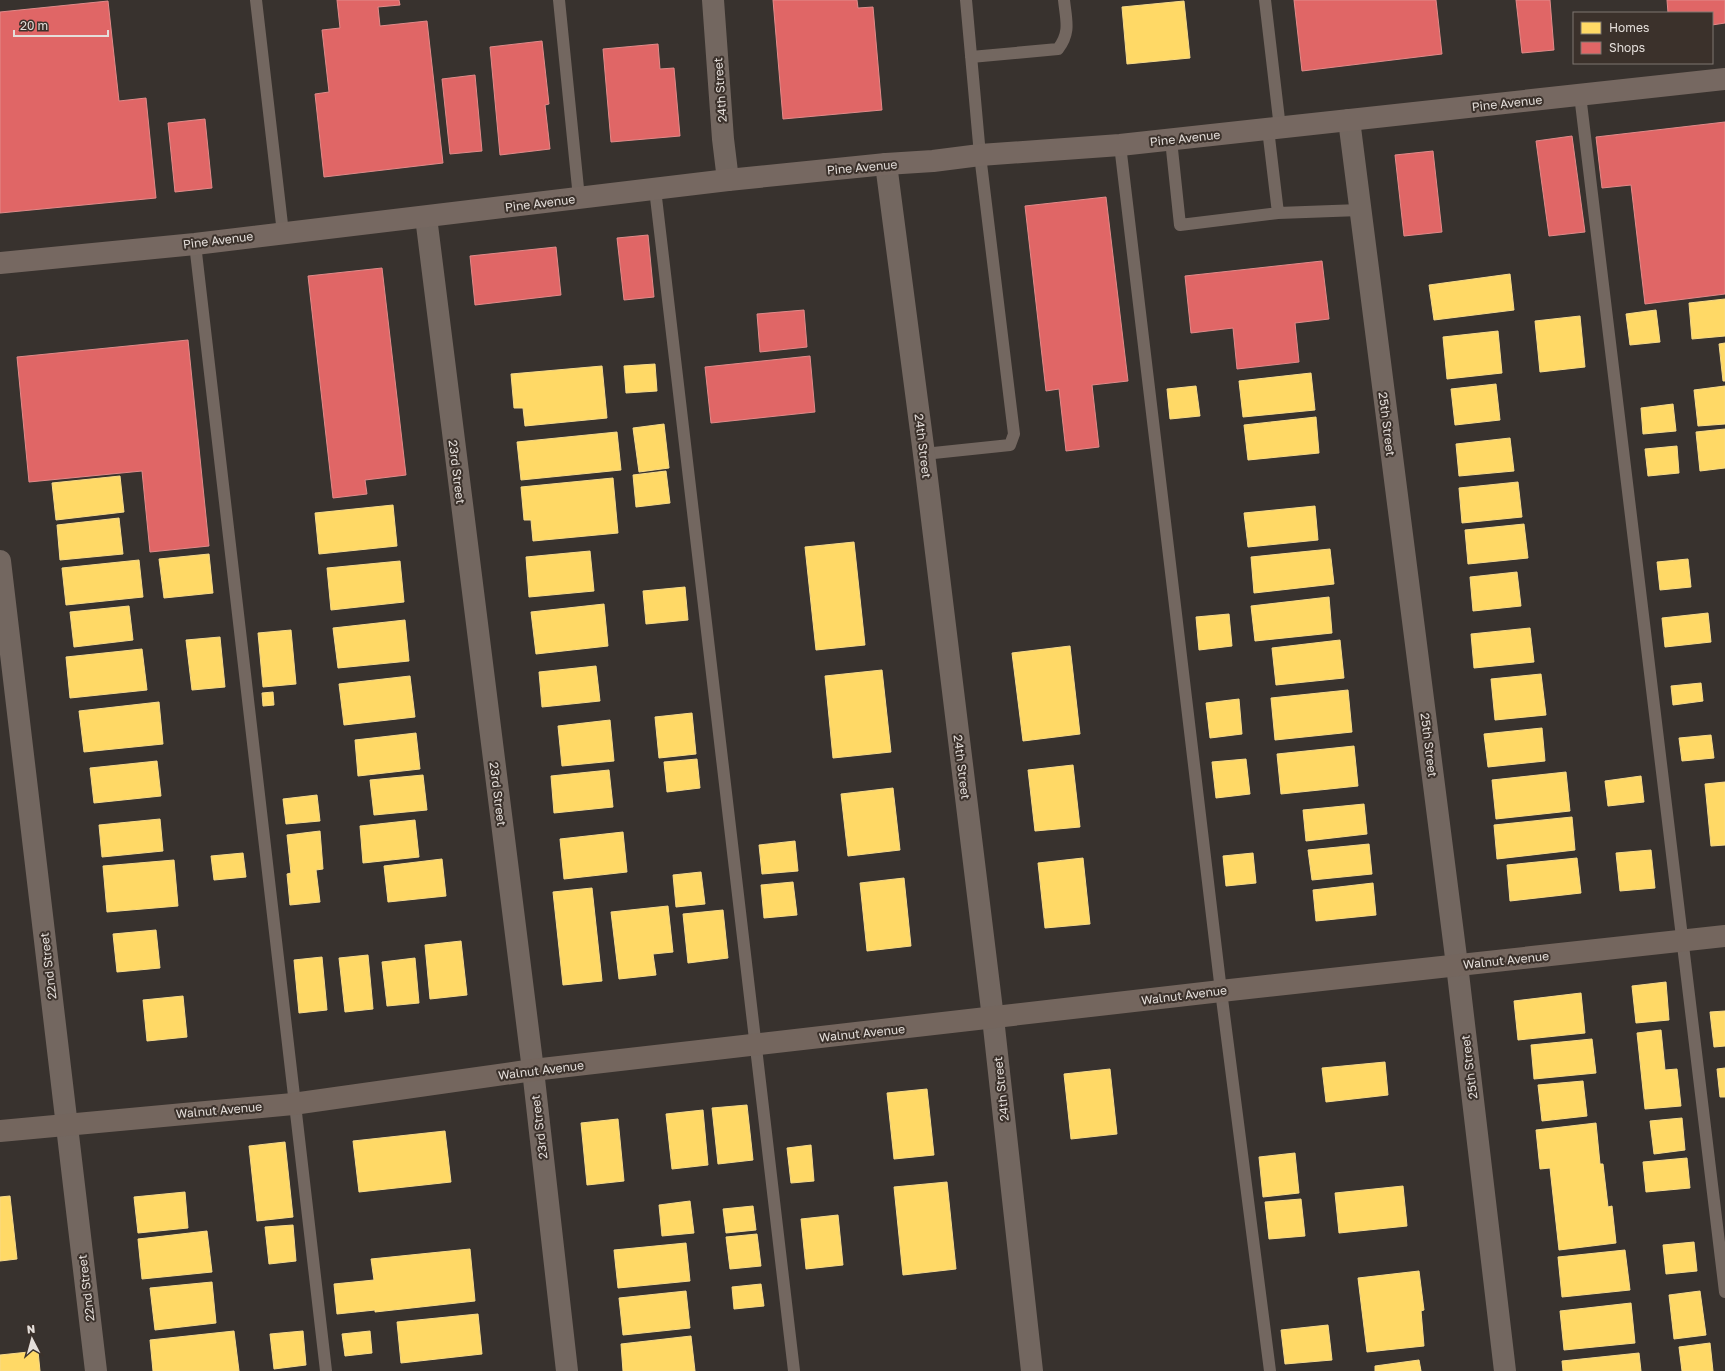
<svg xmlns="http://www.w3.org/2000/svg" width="1725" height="1371" viewBox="0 0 1725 1371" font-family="'Golos Text',sans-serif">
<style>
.homes{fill:#ffd966;stroke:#f7da89}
.shops{fill:#e06666;stroke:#e18a89}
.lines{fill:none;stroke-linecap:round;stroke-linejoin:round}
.lane{stroke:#736760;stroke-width:12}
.street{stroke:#736760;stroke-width:22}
.secondary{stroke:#766861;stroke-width:22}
.primary{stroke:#74665e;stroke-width:22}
.labels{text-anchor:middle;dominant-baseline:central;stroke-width:4;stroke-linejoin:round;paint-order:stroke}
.street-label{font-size:12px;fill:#e4deda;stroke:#3b312b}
</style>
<rect width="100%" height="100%" fill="#38322e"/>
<path class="homes" d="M1184 1 1190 58 1127 64 1122 7Z
M1510 274 1514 310 1434 320 1429 285Z
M1725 299V336L1692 339 1689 303Z
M1656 310 1660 342 1630 345 1626 314Z
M1580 316 1585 367 1540 372 1535 321Z
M1498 331 1502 373 1447 379 1443 337Z
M1725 343V381H1723L1719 344Z
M655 364 657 391 626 393 624 366Z
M602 366 607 418 525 426 523 408H514L511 374Z
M1311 373 1315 410 1243 417 1239 381Z
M1496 384 1500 420 1455 425 1451 389Z
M1196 386 1200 416 1170 419 1167 389Z
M1725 386V424L1698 426 1694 390Z
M1673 404 1676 431 1643 434 1641 408Z
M1316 417 1319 453 1248 460 1244 425Z
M664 424 669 468 639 472 633 428Z
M1725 429V468L1700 471 1696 432Z
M617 432 621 470 521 480 517 442Z
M1510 438 1514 471 1459 476 1456 444Z
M1677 446 1679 473 1648 476 1645 449Z
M666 471 670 503 636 507 633 475Z
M120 476 124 512 56 520 52 483Z
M613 478 618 533 533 541 531 520H524L521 487Z
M1518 482 1522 517 1462 523 1459 488Z
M393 505 397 546 319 554 315 513Z
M1315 506 1318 540 1248 547 1244 513Z
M119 518 123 554 60 560 57 525Z
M1524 524 1528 558 1468 564 1465 530Z
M854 542 865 645 816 650 805 547Z
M1330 549 1334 584 1254 593 1251 557Z
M590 551 594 591 529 597 526 557Z
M209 554 213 593 164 598 159 559Z
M1688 559 1691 587 1660 590 1657 562Z
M139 560 143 597 66 605 62 568Z
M400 561 404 602 331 610 327 568Z
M1517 572 1521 606 1473 611 1470 577Z
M685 587 688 620 646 624 643 591Z
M1329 597 1332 633 1255 641 1251 606Z
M604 604 608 646 536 654 531 612Z
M129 606 133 640 74 647 70 612Z
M1708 613 1711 642 1665 647 1662 618Z
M1229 614 1232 646 1199 650 1196 617Z
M405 620 409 661 338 668 333 628Z
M1530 628 1534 662 1474 668 1471 634Z
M291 630 296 684 263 687 258 633Z
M220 637 225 687 192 690 186 640Z
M1340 640 1344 678 1276 685 1272 648Z
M1070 646 1080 734 1023 741 1012 653Z
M142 649 147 690 70 698 66 657Z
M596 666 600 701 542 707 539 672Z
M882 670 891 752 833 758 825 676Z
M1541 674 1546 715 1495 720 1491 679Z
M410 676 415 717 344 725 339 684Z
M1701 683 1703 701 1673 705 1671 686Z
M1348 690 1352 732 1275 740 1271 698Z
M273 692 274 705 263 706 262 693Z
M1239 699 1242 734 1210 738 1206 703Z
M159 702 163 744 84 752 79 711Z
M692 713 696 754 659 758 655 717Z
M610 720 614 761 562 766 558 726Z
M1542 728 1545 761 1488 767 1484 734Z
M416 733 420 769 358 776 355 740Z
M1711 735 1714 758 1682 761 1679 738Z
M1354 746 1358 786 1281 794 1277 754Z
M697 759 700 788 667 792 664 762Z
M1246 759 1250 794 1216 798 1212 762Z
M157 761 161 796 94 803 90 768Z
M1073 765 1080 827 1035 831 1028 770Z
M609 770 613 807 554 813 551 776Z
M1566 772 1570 811 1496 819 1492 780Z
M423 775 427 810 374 815 370 780Z
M1641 776 1644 802 1608 806 1605 781Z
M1725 782V845L1711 846 1705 784Z
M893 788 900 850 848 856 841 794Z
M317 795 320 821 286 824 283 799Z
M1364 804 1367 834 1306 841 1303 810Z
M1572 817 1575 850 1497 859 1494 825Z
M160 819 163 851 102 857 99 825Z
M415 820 419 857 363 863 360 826Z
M320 831 323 869 316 870 320 902 290 905 287 874 291 873 287 835Z
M623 832 627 872 564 879 560 839Z
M795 841 798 871 762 874 759 845Z
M1369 844 1372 874 1312 880 1308 850Z
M1651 850 1655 888 1620 891 1616 853Z
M243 853 246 877 214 880 211 856Z
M1253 853 1256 883 1226 886 1223 856Z
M1083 858 1090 924 1045 928 1038 863Z
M1577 858 1581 893 1510 901 1507 865Z
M442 859 446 896 388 902 384 866Z
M174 860 178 906 107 912 103 866Z
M701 872 705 904 676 907 673 875Z
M904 878 911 946 867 951 860 883Z
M793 882 797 915 764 918 761 885Z
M1373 883 1376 915 1316 921 1313 890Z
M592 888 602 981 563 985 553 892Z
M668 906 673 952 653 954 656 975 619 979 611 912Z
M723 910 728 958 688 963 683 914Z
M156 930 160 968 117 972 113 934Z
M461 941 467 995 430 999 425 945Z
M368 955 373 1009 345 1012 339 958Z
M322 957 327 1010 299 1013 294 960Z
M415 958 419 1003 387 1006 382 962Z
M1666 982 1669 1020 1636 1023 1632 986Z
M1581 993 1585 1033 1518 1040 1514 1001Z
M183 996 187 1037 147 1041 143 1000Z
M1725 1011V1046L1714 1047 1710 1012Z
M1661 1030 1665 1070 1677 1069 1681 1106 1645 1109 1637 1033Z
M1592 1039 1596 1073 1534 1079 1531 1045Z
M1385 1062 1388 1095 1326 1102 1322 1068Z
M1725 1068V1097H1720L1717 1069Z
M1110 1069 1117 1134 1071 1139 1064 1074Z
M1583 1081 1587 1116 1542 1121 1538 1085Z
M927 1089 934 1155 894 1159 887 1093Z
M747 1105 753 1160 718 1164 712 1108Z
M703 1110 708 1165 672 1169 666 1114Z
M1682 1118 1685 1150 1654 1154 1650 1121Z
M618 1119 624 1181 587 1185 581 1123Z
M1596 1123 1600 1164H1603L1608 1207 1612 1206 1616 1243 1559 1250 1550 1168 1540 1169 1536 1130Z
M445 1131 451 1182 359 1192 353 1141Z
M285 1142 293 1217 257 1221 249 1146Z
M811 1145 814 1181 791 1183 787 1148Z
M1295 1153 1299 1193 1263 1197 1259 1157Z
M1687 1158 1690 1188 1646 1192 1643 1162Z
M947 1182 956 1269 903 1275 894 1187Z
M1403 1186 1407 1226 1339 1233 1335 1193Z
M185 1192 188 1228 138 1233 134 1197Z
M10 1196 17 1259 0 1261V1197Z
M1301 1199 1305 1236 1269 1239 1265 1202Z
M690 1201 694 1233 662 1236 659 1205Z
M753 1206 756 1230 726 1233 723 1209Z
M838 1215 843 1265 806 1269 801 1219Z
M293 1225 296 1261 269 1264 265 1227Z
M207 1231 212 1272 142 1279 138 1239Z
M757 1234 761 1266 730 1269 726 1237Z
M1694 1242 1697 1271 1666 1274 1663 1245Z
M686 1243 690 1281 618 1288 614 1250Z
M470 1249 475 1301 375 1312V1310L337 1314 334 1284 374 1280 371 1259Z
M1625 1250 1630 1290 1562 1297 1558 1257Z
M1419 1271 1424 1310 1421 1311 1424 1346 1367 1352 1358 1278Z
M212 1282 216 1323 155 1330 150 1288Z
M761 1284 764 1306 734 1309 732 1287Z
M686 1291 690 1328 623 1335 619 1298Z
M1700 1291 1706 1335 1674 1339 1669 1295Z
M1631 1303 1635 1343 1564 1350 1560 1311Z
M478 1314 482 1354 401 1363 397 1322Z
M1328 1325 1332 1360 1285 1364 1281 1330Z
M234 1331 239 1371H153L150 1340Z
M303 1331 306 1365 274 1369 270 1334Z
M370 1331 372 1353 345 1356 342 1334Z
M691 1336 695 1371H623L621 1344Z
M1710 1343 1713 1371H1682L1679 1347Z
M38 1351 40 1371H0V1355Z
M1639 1353 1641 1371H1563L1562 1361Z
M1419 1360 1421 1371H1375V1366Z"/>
<path class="shops" d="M337 0H399L400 5 378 7 380 26 427 21 443 163 324 177 315 94 329 92 322 30 340 28Z
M773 0H857L858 8 873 7 882 110 783 119Z
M1294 0H1436L1442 54 1302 71Z
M1516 0H1550L1554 50 1522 53Z
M1667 0H1725V23L1712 25V13H1668Z
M108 1 119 101 146 98 156 198 0 213V12Z
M542 41 549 104 545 105 550 149 500 155 490 47Z
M658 44 660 69 674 68 680 136 611 142 603 49Z
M475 75 482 151 450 154 442 79Z
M205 119 212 188 175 192 168 123Z
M1725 122V294L1645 304 1631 185 1602 188 1596 137Z
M1572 136 1585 232 1549 236 1536 141Z
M1433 151 1442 232 1404 236 1395 155Z
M1106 197 1128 381 1092 385 1099 447 1066 451 1059 389 1046 391 1025 206Z
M648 235 654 297 624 300 617 238Z
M556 247 561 295 475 305 470 256Z
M1322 261 1329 319 1295 323 1299 362 1237 369 1233 328 1191 333 1185 276Z
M382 268 406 475 365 480 367 494 333 498 308 276Z
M804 310 807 347 760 352 757 314Z
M188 340 209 546 150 552 142 471 29 482 17 357Z
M810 356 815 412 711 423 705 367Z"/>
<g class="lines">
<path class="lane" d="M256 0 283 233
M559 0 579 198
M1265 0 1280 128
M971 57 1058 49C1071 32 1066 20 1064 0
M1580 95 1725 1292
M1268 129 1278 213
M1171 140 1180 225 1278 213 1360 210
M1120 145 1221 991 1270 1371
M655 189 794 1371
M195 244 326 1371
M924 454 1010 445 1014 434 980 155 966 0"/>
<path class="street" d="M713 0 723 139 728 180
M1349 120 1457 965 1505 1371
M886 164 924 454 993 1018 1032 1371
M426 217 533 1070 567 1371
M0 561 96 1371"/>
<path class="secondary" d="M0 263 195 244 728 180 886 164 933 161 980 155 1120 145 1725 79"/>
<path class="primary" d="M0 1131 293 1104 533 1070 1221 991 1725 936"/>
</g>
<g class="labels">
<g class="street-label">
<text transform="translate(720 90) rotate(-94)">24th Street</text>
<text transform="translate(1507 103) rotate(-6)">Pine Avenue</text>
<text transform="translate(1185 138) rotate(-6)">Pine Avenue</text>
<text transform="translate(862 167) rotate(-5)">Pine Avenue</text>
<text transform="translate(540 203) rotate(-7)">Pine Avenue</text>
<text transform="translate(218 240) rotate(-7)">Pine Avenue</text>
<text transform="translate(1387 424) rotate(83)">25th Street</text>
<text transform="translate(923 446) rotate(83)">24th Street</text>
<text transform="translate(457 472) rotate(83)">23rd Street</text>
<text transform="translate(1429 745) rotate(83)">25th Street</text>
<text transform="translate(962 767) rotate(83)">24th Street</text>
<text transform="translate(498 794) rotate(83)">23rd Street</text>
<text transform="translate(1506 960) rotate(-6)">Walnut Avenue</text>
<text transform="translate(48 966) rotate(-97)">22nd Street</text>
<text transform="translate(1184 995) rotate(-7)">Walnut Avenue</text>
<text transform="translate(862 1033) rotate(-6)">Walnut Avenue</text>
<text transform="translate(1469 1067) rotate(-97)">25th Street</text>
<text transform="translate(541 1070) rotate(-7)">Walnut Avenue</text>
<text transform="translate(1001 1089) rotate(-96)">24th Street</text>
<text transform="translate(219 1110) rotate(-5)">Walnut Avenue</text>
<text transform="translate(539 1127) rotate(-97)">23rd Street</text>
<text transform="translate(86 1288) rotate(-97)">22nd Street</text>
</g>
</g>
<rect x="1573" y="12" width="140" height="52" fill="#3b312b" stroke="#7f7671"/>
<rect x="1581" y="22" width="20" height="12" fill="#ffd966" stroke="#7f7671"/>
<text x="1609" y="32" font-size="12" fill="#e4deda">Homes</text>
<rect x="1581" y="42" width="20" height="12" fill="#e06666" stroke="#7f7671"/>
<text x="1609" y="52" font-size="12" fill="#e4deda">Shops</text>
<g transform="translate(32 1339) rotate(354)" stroke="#3b312b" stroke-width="3" paint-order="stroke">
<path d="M0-3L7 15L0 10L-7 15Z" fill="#e4deda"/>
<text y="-6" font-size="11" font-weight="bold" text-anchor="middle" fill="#e4deda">N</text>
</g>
<path d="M14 30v6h94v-6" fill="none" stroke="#e4deda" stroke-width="2"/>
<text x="20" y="30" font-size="12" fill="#e4deda" stroke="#3b312b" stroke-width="3" paint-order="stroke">20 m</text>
</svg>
